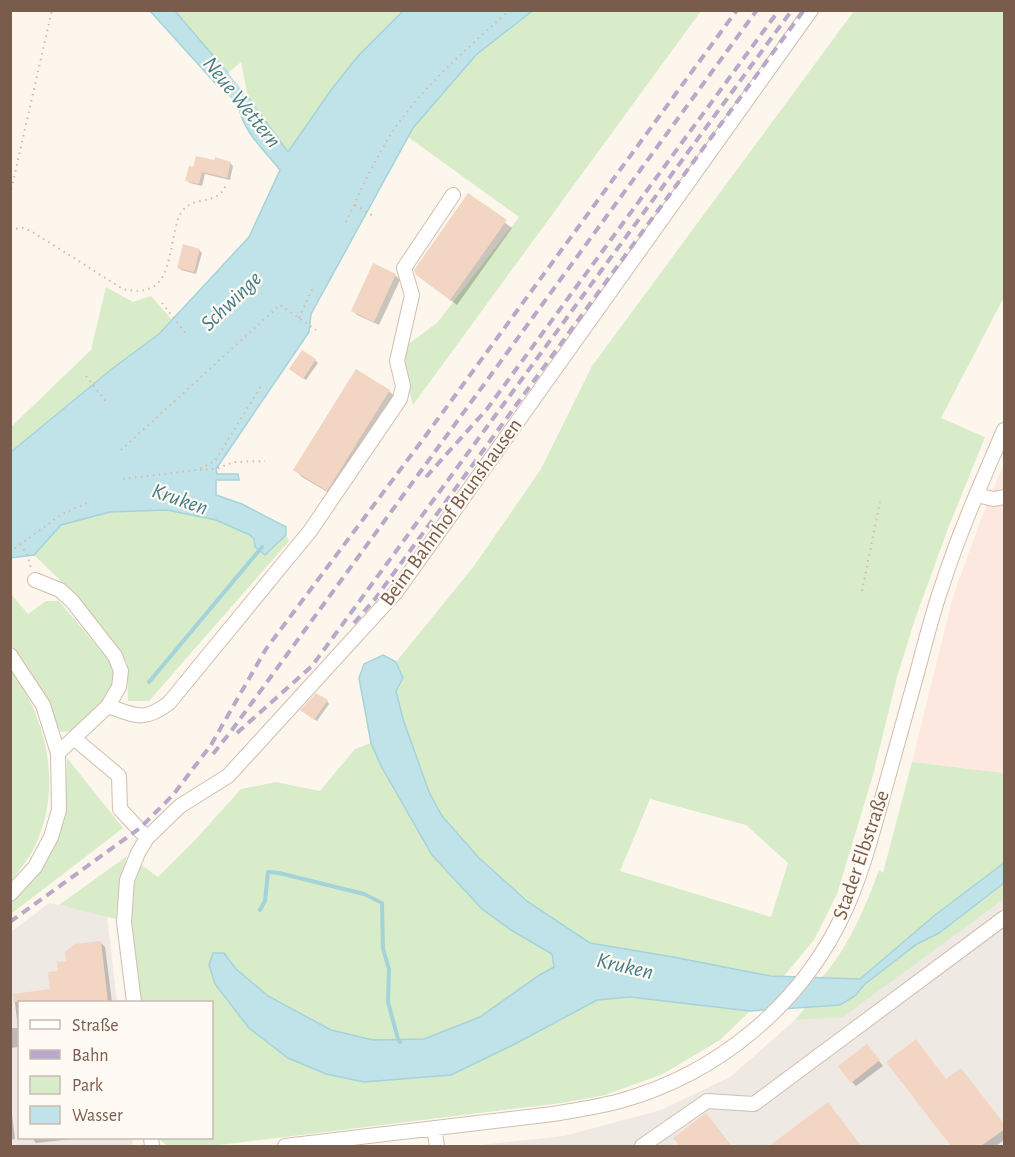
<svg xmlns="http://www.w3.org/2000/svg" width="1015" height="1157" viewBox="0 0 1015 1157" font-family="'Alegreya Sans',sans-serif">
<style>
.commercial{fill:#fde8e0}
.industrial{fill:#efe9e4}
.green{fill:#d8ecc9;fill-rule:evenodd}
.water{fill:#bfe3e8;stroke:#a5d3da;stroke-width:1.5}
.shadow{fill:#0003}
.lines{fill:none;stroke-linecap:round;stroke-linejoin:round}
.stream{stroke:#a5d3da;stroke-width:4}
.canal{stroke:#bfe3e8;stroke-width:14}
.building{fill:#f3d5c3}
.minor-casing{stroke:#d1beb0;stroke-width:16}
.path{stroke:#d9b8a5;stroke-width:2;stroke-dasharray:1.5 4.5;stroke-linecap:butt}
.minor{stroke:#fff;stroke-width:14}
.rail{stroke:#b9a8c9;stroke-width:4;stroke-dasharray:9 6;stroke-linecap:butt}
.labels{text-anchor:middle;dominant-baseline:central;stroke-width:4.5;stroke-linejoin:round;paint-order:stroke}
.street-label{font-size:21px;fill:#7a5c4d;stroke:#fffaf3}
.water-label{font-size:22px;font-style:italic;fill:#437c86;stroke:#fffaf3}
</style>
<rect width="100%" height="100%" fill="#fdf6ec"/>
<path class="commercial" d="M1004 464V773L912 762 953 597 983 514Z"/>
<path class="industrial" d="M1004 899V1146H472L564 1136 661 1110 730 1077 795 1020 843 1016Z
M49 903 107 916 117 1002H20V1138H132L133 1146H11V932Z"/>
<path class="green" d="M175 11H404L359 55 331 90 288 152 248 97 241 62 228 73Z
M532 11H701L413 405 403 367 407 345 437 323 519 217 408 137 413 128 476 55Z
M854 11H1004V297L941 418 985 437 949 526 915 619 897 677 873 775 837 894 814 940 784 976H771L673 957 590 943 528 902 479 858 442 816 429 792 403 719 396 691 403 678 396 662 474 566 541 469 592 366ZM650 799 746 825 788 863 771 917 620 871Z
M106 287 133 302 151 296 172 320 159 334 113 368 11 452V427L91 350Z
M167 510 216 520 250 535 265 555 286 535 289 541 149 701H128L127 662 58 578 34 555 61 525 110 512Z
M10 593 28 614 46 601H59L110 662 114 675 110 693 75 731 61 732 24 662 11 647Z
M10 669C48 718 63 791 34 848 28 860 18 871 11 882Z
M371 743 381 766 552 954 554 967 538 976 480 1017 424 1039 373 1040 331 1030 268 996 236 969 224 953 209 965 215 984 249 1028 288 1058 326 1074 515 1044 597 1000 630 997 750 1011 720 1040 663 1074 605 1095 562 1103 211 1146H167L158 1138H212V1002H140L130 916 132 885 140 864 158 877 196 839 241 789 276 782 320 791 355 749Z
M67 758 123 828 11 914V901C20 895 26 886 34 878 67 838 65 807 67 758Z
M912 762 1004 773V863L935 915 861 979 822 977C846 952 867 904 879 870L883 873Z
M127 856 121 877 116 919 59 905Z
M1004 883V899L843 1017 795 1020 806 1007 840 1005 855 997 865 984 917 944 939 933Z"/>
<path class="water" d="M404 10 532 11 476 55 413 128 311 314 309 332 216 469 217 474H238L239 480H216V495L242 504 286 527V535L265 555 255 547 254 539 250 535 216 520 167 510 110 512 61 525 34 555 11 558V452L113 368 159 334 249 237 280 170C265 151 241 130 239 105L248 97 288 152 331 90 359 55Z
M150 11H175L228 73 216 84Z
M383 655 396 662 403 678 396 691 403 719 429 792 442 816 479 858 528 902 590 943 673 957 771 976 860 979 935 915 1004 863V883L939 933 917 944 865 984 855 996 840 1005 750 1011 630 997 597 1000 515 1044 451 1075 364 1082 326 1074 288 1058 249 1028 215 984 209 965 213 953H224L236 969 268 996 331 1030 373 1040 424 1039 480 1017 538 976 554 967 552 954 511 930 482 909 432 855 381 766 371 743 359 678 364 664Z"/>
<path class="shadow" d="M230 163 233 166 230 180 205 174 202 186 190 183 187 180 190 167Z
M469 195 512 228 457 305 417 275Z
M199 250 202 253 196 274 181 270 178 267Z
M395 275 400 280 379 325 357 315 353 311Z
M315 360 318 363 306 380 294 372Z
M357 371 389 391 396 398 334 496 302 477 295 470Z
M327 701 329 704 317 721 305 713Z
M100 942 105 947 112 1002H20V1047L10 1048V1028H18L14 995 52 991 59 972 68 962Z
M871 1051 883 1066 856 1086 852 1082Z
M888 1062 947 1080 1004 1125V1140L996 1146H952Z
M10 1097 15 1139 10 1140Z
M827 1104 861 1146H771Z
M712 1121 731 1146H682L675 1138Z
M32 1138H81L36 1143Z"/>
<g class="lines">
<path class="stream" d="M149 682 262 547
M260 910 265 901 268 872 279 873 364 894 382 903 383 949 389 969 388 1002 398 1039 400 1042"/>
<path class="canal" d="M211 63 254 116"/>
</g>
<path class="building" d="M196 156 214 160 215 157 231 162 227 178 202 172 199 184 185 181 189 166 193 167Z
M468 193 507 220 450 300 416 275 414 270Z
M183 244 200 249 194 272 177 268Z
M373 263 396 274 374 322 351 311Z
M302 350 316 359 303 379 289 369Z
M356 369 390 390 327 491 293 470Z
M316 693 328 700 314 720 300 710Z
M101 941 108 1002H14L13 994 50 989 48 972 58 971 57 962 66 961 65 952 75 944Z
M916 1039 946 1079 961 1068 1005 1125V1129L981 1146H951L886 1062Z
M867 1044 880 1060 851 1083 838 1066Z
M828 1102 861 1146H769Z
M706 1113 731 1146H680L673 1138Z"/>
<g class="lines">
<g class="minor-casing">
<path id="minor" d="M976 495 994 499 1004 497
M35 580 60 590 72 601 115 656 121 671 119 687 108 706 58 753
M10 655 43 705 58 753 59 810 51 837 35 867 10 894
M108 706C136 716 144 722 169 703L310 531 400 399 403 386 397 361 412 295 404 268 453 195
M75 739 119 776 120 809 147 838
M134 1002 124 922 127 880 138 853 147 838 180 806 228 776 396 592 811 10
M434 1128 437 1146
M151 1138 152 1146
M285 1146 553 1114C576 1110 598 1107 620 1101 717 1074 800 1006 843 915 860 879 871 838 882 799 894 757 905 715 917 673 925 644 932 614 942 586 959 533 982 481 1004 430
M642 1146 707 1101 754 1104 1004 918"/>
</g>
<path class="path" d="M10 195 52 10
M355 205 373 216
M346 222C362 188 378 151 400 121 431 79 471 45 510 10
M10 229 23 228 31 231 123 289C168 299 167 264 175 231 177 223 178 215 184 209 197 195 219 206 226 184
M162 303 187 335
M299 318 314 285
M86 376 107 403
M121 450 280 305 316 330
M200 470 216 469 234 462 265 461
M123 479 197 470 215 461 261 386
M20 544 28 556 31 568
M10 552 62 514 87 503
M862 591 880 502"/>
<use href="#minor" class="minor"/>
<path class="rail" d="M426 477 487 409 779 10
M354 623 375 599 804 10
M237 733 312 666 792 10
M213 754 232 730 757 10
M10 922 140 828 173 795 211 745 266 649 424 438 737 10"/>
</g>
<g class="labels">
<g class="street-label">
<text transform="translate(451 512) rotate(-54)">Beim Bahnhof Brunshausen</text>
<text transform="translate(861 855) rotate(-71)">Stader Elbstraße</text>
</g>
<g class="water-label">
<text transform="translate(242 102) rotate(51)">Neue Wettern</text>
<text transform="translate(231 301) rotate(-44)">Schwinge</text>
<text transform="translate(180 499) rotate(19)">Kruken</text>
<text transform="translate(625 966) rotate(13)">Kruken</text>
</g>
</g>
<rect width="1015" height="1157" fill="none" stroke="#7a5c4d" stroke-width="24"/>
<rect x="18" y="1001" width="195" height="138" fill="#fffaf3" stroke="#cabbb1" stroke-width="1.5"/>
<rect x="30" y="1020" width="30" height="9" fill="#ffffff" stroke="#cabbb1" stroke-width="1.5"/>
<text x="72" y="1031" font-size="18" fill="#7a5c4d">Straße</text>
<rect x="30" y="1050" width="30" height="9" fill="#b9a8c9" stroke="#cabbb1" stroke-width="1.5"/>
<text x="72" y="1061" font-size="18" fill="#7a5c4d">Bahn</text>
<rect x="30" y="1076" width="30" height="18" fill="#d8ecc9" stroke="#cabbb1" stroke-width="1.5"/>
<text x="72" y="1091" font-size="18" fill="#7a5c4d">Park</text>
<rect x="30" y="1106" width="30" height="18" fill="#bfe3e8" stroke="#cabbb1" stroke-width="1.5"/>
<text x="72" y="1121" font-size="18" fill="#7a5c4d">Wasser</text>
</svg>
